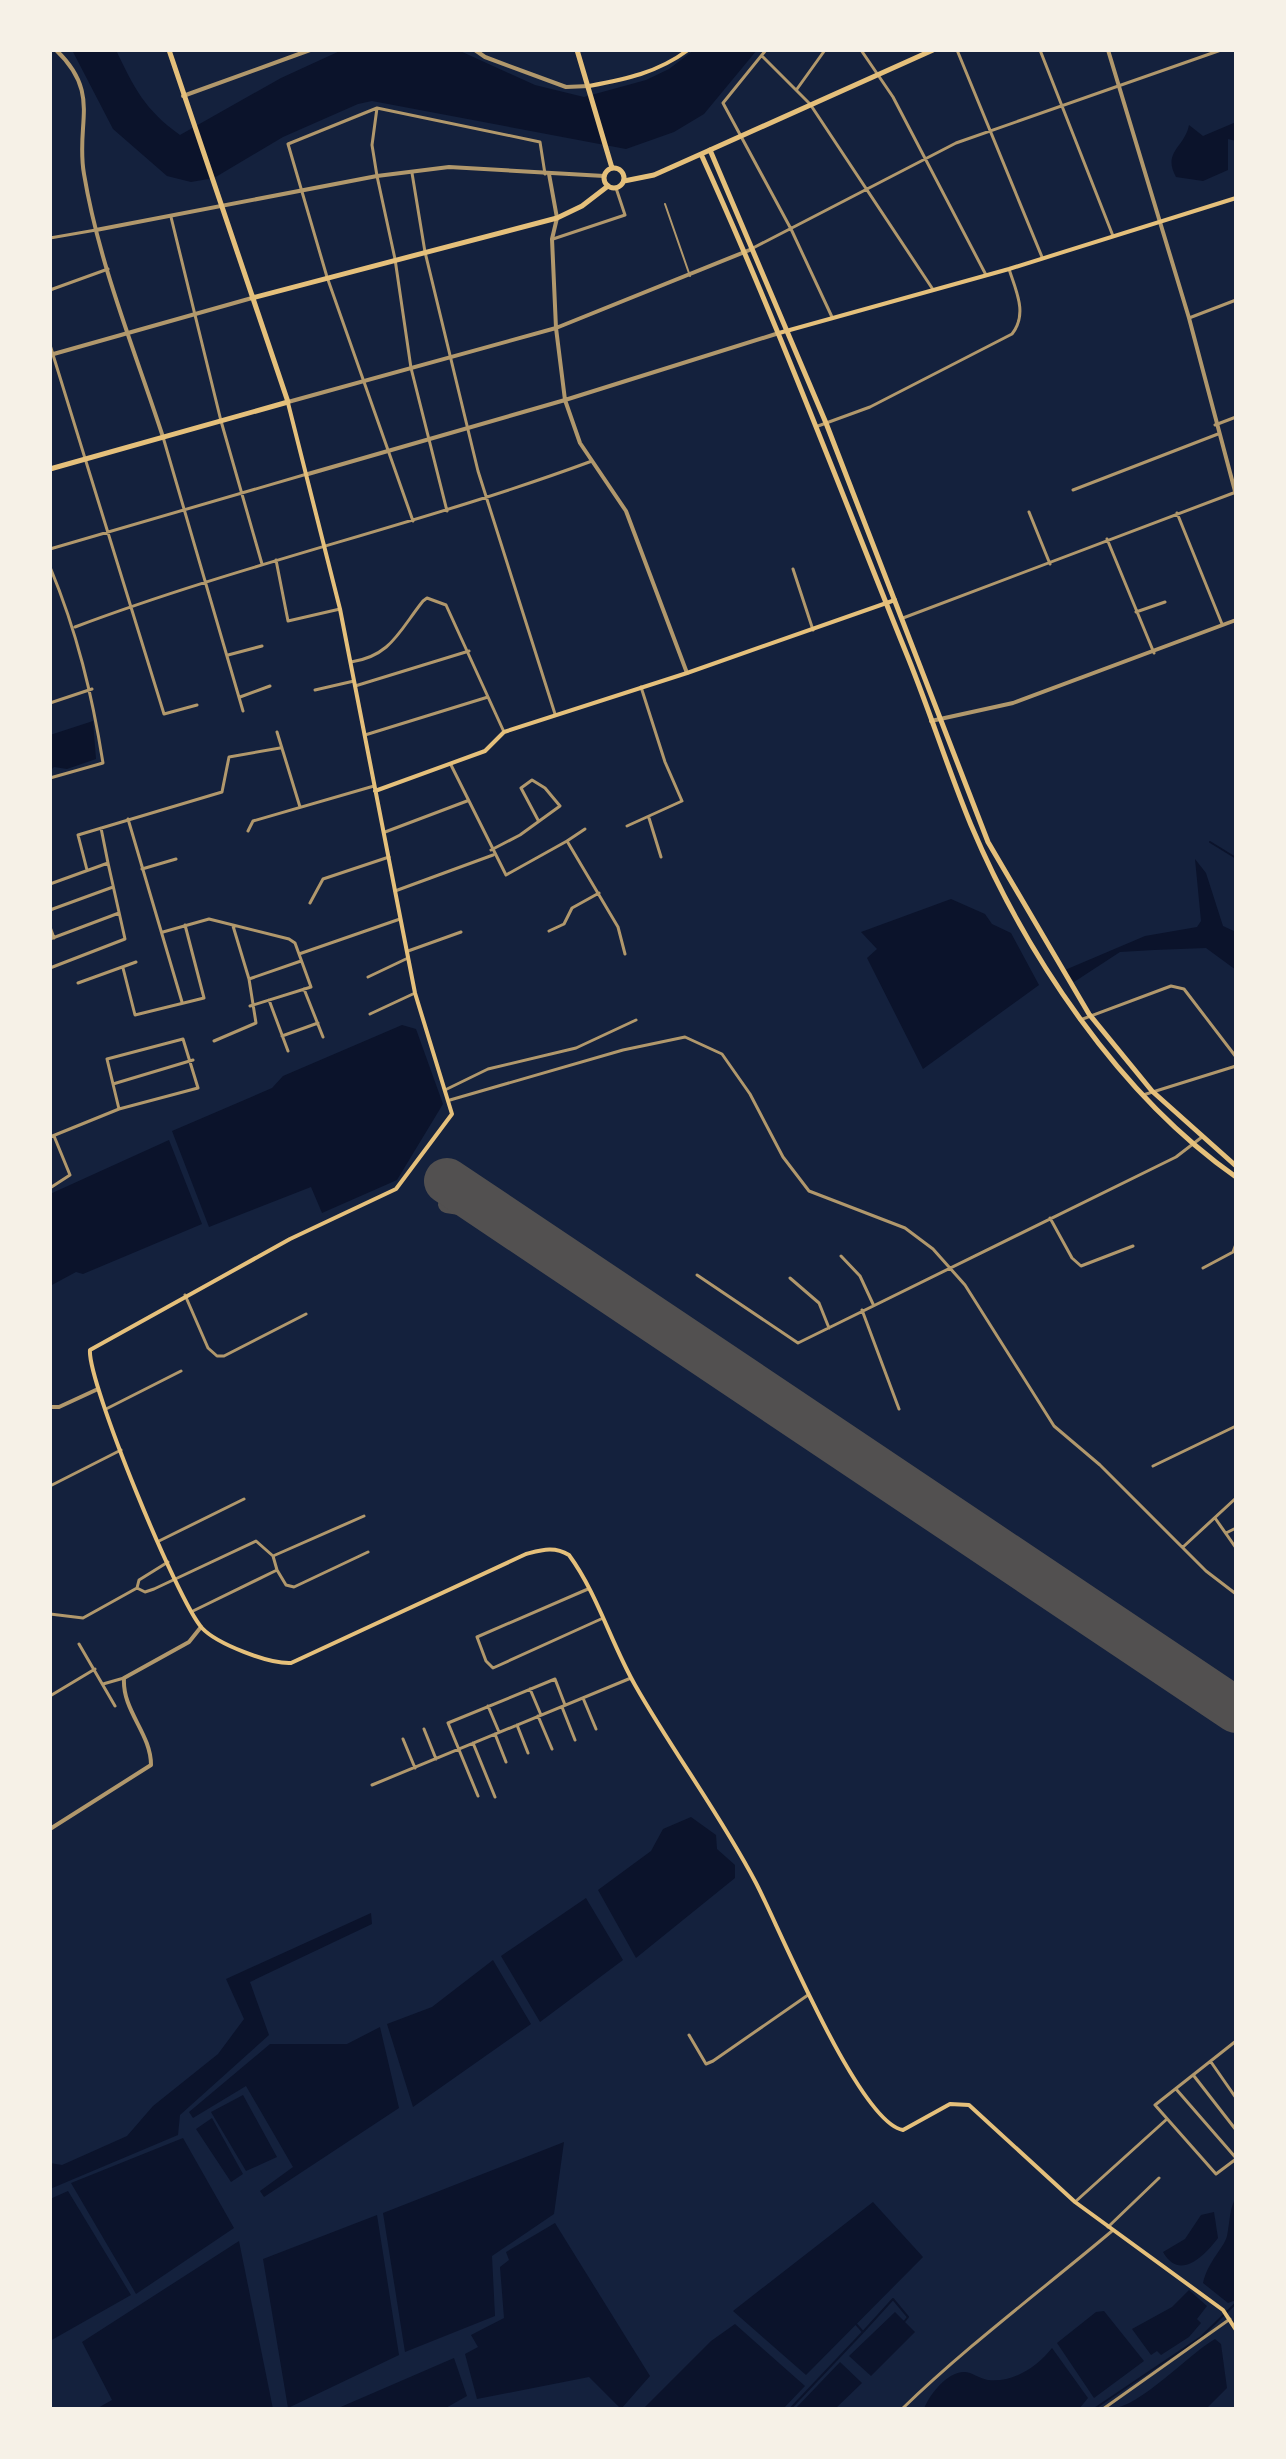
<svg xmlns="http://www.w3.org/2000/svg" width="1286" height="2459" viewBox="0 0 1286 2459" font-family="Manrope,sans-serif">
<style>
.water{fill:#0b132b}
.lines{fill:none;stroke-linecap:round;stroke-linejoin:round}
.stream{stroke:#0b132b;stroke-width:2}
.taxiway{stroke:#525050;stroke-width:18}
.runway{stroke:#525050;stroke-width:46}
.pedestrian{stroke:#b1986c;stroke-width:2}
.minor{stroke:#b1986c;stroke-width:3}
.tertiary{stroke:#b1986c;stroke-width:4}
.secondary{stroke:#e5c07b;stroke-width:4}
.primary{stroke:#e5c07b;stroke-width:5}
.trunk{stroke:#e5c07b;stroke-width:5}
</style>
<rect width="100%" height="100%" fill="#14213d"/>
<path class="water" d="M72 50H116C134 88 145 110 180 135L281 78 342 50H458L535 85 584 97 646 80 669 69 694 50H757L704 114 674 132 626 149 372 101 358 104 283 137 214 178 191 182 167 176 113 129Z
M1236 122V141L1228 139V170L1203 181 1176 177C1162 152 1185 147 1189 125L1203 136Z
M93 721 96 759 67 769 54 767 50 771V735Z
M1195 859 1206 873 1223 926 1236 932V970L1206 948 1154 950 1120 952 1074 982 1065 970 1145 936 1197 927 1201 921Z
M951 899 985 914 992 924 1011 933 1039 985 923 1069 867 958 877 949 861 932Z
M402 1025 416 1029 443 1104 397 1180 322 1213 311 1187 209 1227 172 1131 272 1088 283 1076Z
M169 1140 202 1224 83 1274 76 1272 50 1286V1194Z
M691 1817 716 1835 717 1849 735 1865V1878L636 1958 598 1890 651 1851 663 1829Z
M586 1898 623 1960 540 2022 501 1956Z
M371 1913 372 1924 250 1982 269 2035 180 2115 178 2135 50 2189V2163L62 2165 127 2136 153 2106 218 2054 244 2019 226 1979Z
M493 1960 531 2024 413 2107 387 2024 432 2007Z
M380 2027 399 2108 264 2197 260 2191 293 2167 246 2086 193 2118 189 2112 270 2044H347Z
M243 2095 277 2157 246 2171 211 2112Z
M212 2118 243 2174 231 2182 196 2129Z
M183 2138 234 2228 136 2294 71 2183Z
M564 2142 554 2214 492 2256 495 2316 405 2352 383 2213Z
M68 2191 131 2295 50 2341V2199Z
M1236 2197V2300L1228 2303 1203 2283C1208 2261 1224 2248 1227 2236 1230 2222 1229 2210 1236 2197Z
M873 2202 923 2257 806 2375 733 2311Z
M1214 2212 1218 2238C1205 2255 1180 2282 1163 2252L1185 2239 1201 2215Z
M377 2215 399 2355 288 2408 263 2259Z
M555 2223 650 2376 621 2409 589 2377 477 2399 465 2354 478 2347 471 2335 504 2318 500 2267 509 2260 506 2252Z
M239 2241 273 2409H96L112 2400 82 2342Z
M1189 2290 1207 2306 1197 2319 1201 2323 1189 2337 1161 2355 1157 2351 1151 2355 1132 2329 1172 2307Z
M1104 2311 1144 2361 1094 2398 1057 2343 1096 2312Z
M895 2312 915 2332 871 2376 849 2356Z
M735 2324 805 2386 783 2409H643L711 2341Z
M1215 2339 1221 2344 1227 2388 1206 2409H1110C1141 2407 1187 2355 1215 2339Z
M1052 2348 1088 2398 1079 2409H924C929 2395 947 2372 964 2372 972 2372 980 2379 988 2380 1013 2383 1037 2367 1052 2348Z
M454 2358 467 2396 444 2409H336Z
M840 2362 862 2383 835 2409H795Z"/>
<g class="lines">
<path class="stream" d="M1210 842 1236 858
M863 2332 893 2299 908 2317 904 2322
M790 2409 863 2332 856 2324
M1094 2409 1201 2337 1236 2303"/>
<path class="taxiway" d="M474 1187 462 1185 452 1189 447 1204 492 1211"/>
<path class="runway" d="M447 1181 1236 1710"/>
<path class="pedestrian" d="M665 204 690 276"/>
<path class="minor" d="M766 50 723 103 791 229 832 317
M861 50 893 97 986 275
M957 50 1042 257
M1040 50 1113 236
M763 57 810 104 932 288
M797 89 825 50
M377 108 372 145 377 176 395 259 411 368 447 511
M412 173 425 252 478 471 555 714
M171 217 221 421 262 564
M50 238 96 230
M553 239 625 215 616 188
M753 248 956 143 1221 50
M50 290 108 269
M1189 318 1236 300
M50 345 164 714 197 705
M1215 425 1236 417
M818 426 870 407 1012 334C1028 314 1016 291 1009 269
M163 437 243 711
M1073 490 1218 434
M1029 512 1050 564
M1177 513 1222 624
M413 521 327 277 288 144 377 108 540 142 545 174
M1107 539 1154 653
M50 549 307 474
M276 560 288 621 340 609
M50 567C77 632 92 694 103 763L50 778
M793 569 813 630
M1136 612 1165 602
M903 618 1236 492
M75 627C245 563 422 524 592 461
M228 655 262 646
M351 662C391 656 399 631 423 601L427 598 446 605 504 732
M355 686 469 651
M315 690 354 681
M240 697 270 686
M50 703 92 689
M277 732 300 807
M365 735 488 697
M451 765 506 875 567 841 618 927 625 954
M649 818 661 857
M128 819 182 1002
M627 826 682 801 665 762 641 687
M248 831 253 821 374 786
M385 832 467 801
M567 841 585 829
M491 850 520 835 560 806 545 788 532 780 521 788 538 820
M142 869 176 859
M87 870 78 835 222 792 229 757 280 748
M50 884 108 863 101 828
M395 891 493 855
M310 903 323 879 389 857
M50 910 113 887
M50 927 54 938
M549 931 564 924 572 908 599 893
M163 932 209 919 289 939 295 943 311 987 250 1006
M50 939 119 913
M408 951 461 932
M299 954 400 919
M50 968 125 939 108 863
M123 968 135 1015 204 998 185 925
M368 977 408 958
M249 979 301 961
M78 983 136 962
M304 989 323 1037
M269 1000 288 1051
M370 1014 415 993
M1080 1020 1171 986 1184 989 1236 1057
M282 1036 318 1023
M214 1041 256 1023 249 979 233 926
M113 1084 193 1060
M447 1089 488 1069 576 1048 636 1020
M1143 1095 1236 1066
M450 1100 623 1050 685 1037 722 1054 750 1094 783 1157 809 1191 905 1228 933 1249 965 1285 1054 1426 1100 1465 1206 1571 1236 1594
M50 1137 119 1109 198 1088 183 1039 107 1059 119 1109
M50 1188 70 1175 54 1136
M1050 1218 1072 1258 1081 1266 1133 1246
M841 1256 860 1276 873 1304
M1203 1268 1233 1252 1236 1244
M697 1275 798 1343 1176 1157 1202 1137
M790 1278 819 1303 829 1328
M185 1295 208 1348 217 1356H224L306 1314
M862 1310 899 1409
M106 1409 181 1371
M1153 1466 1236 1426
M50 1486 121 1450
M1215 1518 1236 1548
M1226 1533 1236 1528
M159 1541 244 1499
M1183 1547 1236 1498
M168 1562 139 1580 137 1588 145 1592 154 1589 256 1541 273 1556 364 1516
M277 1570 286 1585 294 1587 368 1552
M588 1589 477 1637 486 1661 493 1668 601 1619
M193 1611 277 1570 273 1556
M50 1614 83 1618 137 1588
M79 1644 115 1706
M103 1684 124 1678
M530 1689 541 1715
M50 1696 95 1669
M583 1698 596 1729
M488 1706 499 1732
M562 1707 575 1740
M538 1716 552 1749
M517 1725 528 1753
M424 1729 436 1759
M495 1734 506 1762
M403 1739 415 1768
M473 1743 495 1797
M372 1785 631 1678
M478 1796 448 1723 555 1679 565 1705
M689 2035 706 2064 713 2061 808 1995
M1236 2041 1155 2105 1216 2174 1236 2159
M1211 2062 1236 2098
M1194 2076 1236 2130
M1176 2089 1236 2158
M1075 2202 1167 2119
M1108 2227 1159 2178
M902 2409C968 2345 1042 2290 1112 2231
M1103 2409 1230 2319"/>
<path class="tertiary" d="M56 50C102 94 75 123 84 174 99 264 135 351 163 437
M475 50 485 57 566 87 589 86
M1108 50 1189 318 1236 495
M183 96 310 50
M549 174 557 218 552 239 556 328 565 400 580 443 626 511 687 673
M96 230 377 176 449 167 604 176
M50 355 252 298
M288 402 556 328 752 249
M308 474 565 400 779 333
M931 721 1013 703 1236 620
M50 1407H59L98 1389
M50 1829 151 1765C151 1733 122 1711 124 1678L189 1642 201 1627"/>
<path class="secondary" d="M589 86C626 79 657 73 688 50
M779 333 1009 269 1236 198
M288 403 340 609 415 993 452 1114 396 1189 290 1239 90 1350C87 1381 178 1602 202 1628 217 1644 269 1664 291 1663L526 1554C542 1550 554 1546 569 1555 597 1593 611 1643 635 1685 673 1752 720 1814 756 1883 779 1927 859 2123 903 2130L950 2104 969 2105 1075 2202 1223 2310 1236 2330
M375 791 485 751 504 732 687 673 895 600"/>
<path class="primary" d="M710 150 933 50
M252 298 557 218 582 206 608 186
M50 469 288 402 169 50"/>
<path class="trunk" d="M577 50 612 168
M701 154C775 317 838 484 905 650 929 708 947 767 971 825 1026 955 1119 1095 1236 1177
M604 178a10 10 0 1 1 20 0a10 10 0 1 1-20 0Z
M624 181 654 175 710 150 826 423 988 842 1089 1014 1152 1091 1236 1166"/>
</g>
<rect width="1286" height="2459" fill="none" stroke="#f6f1e7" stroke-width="104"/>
</svg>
